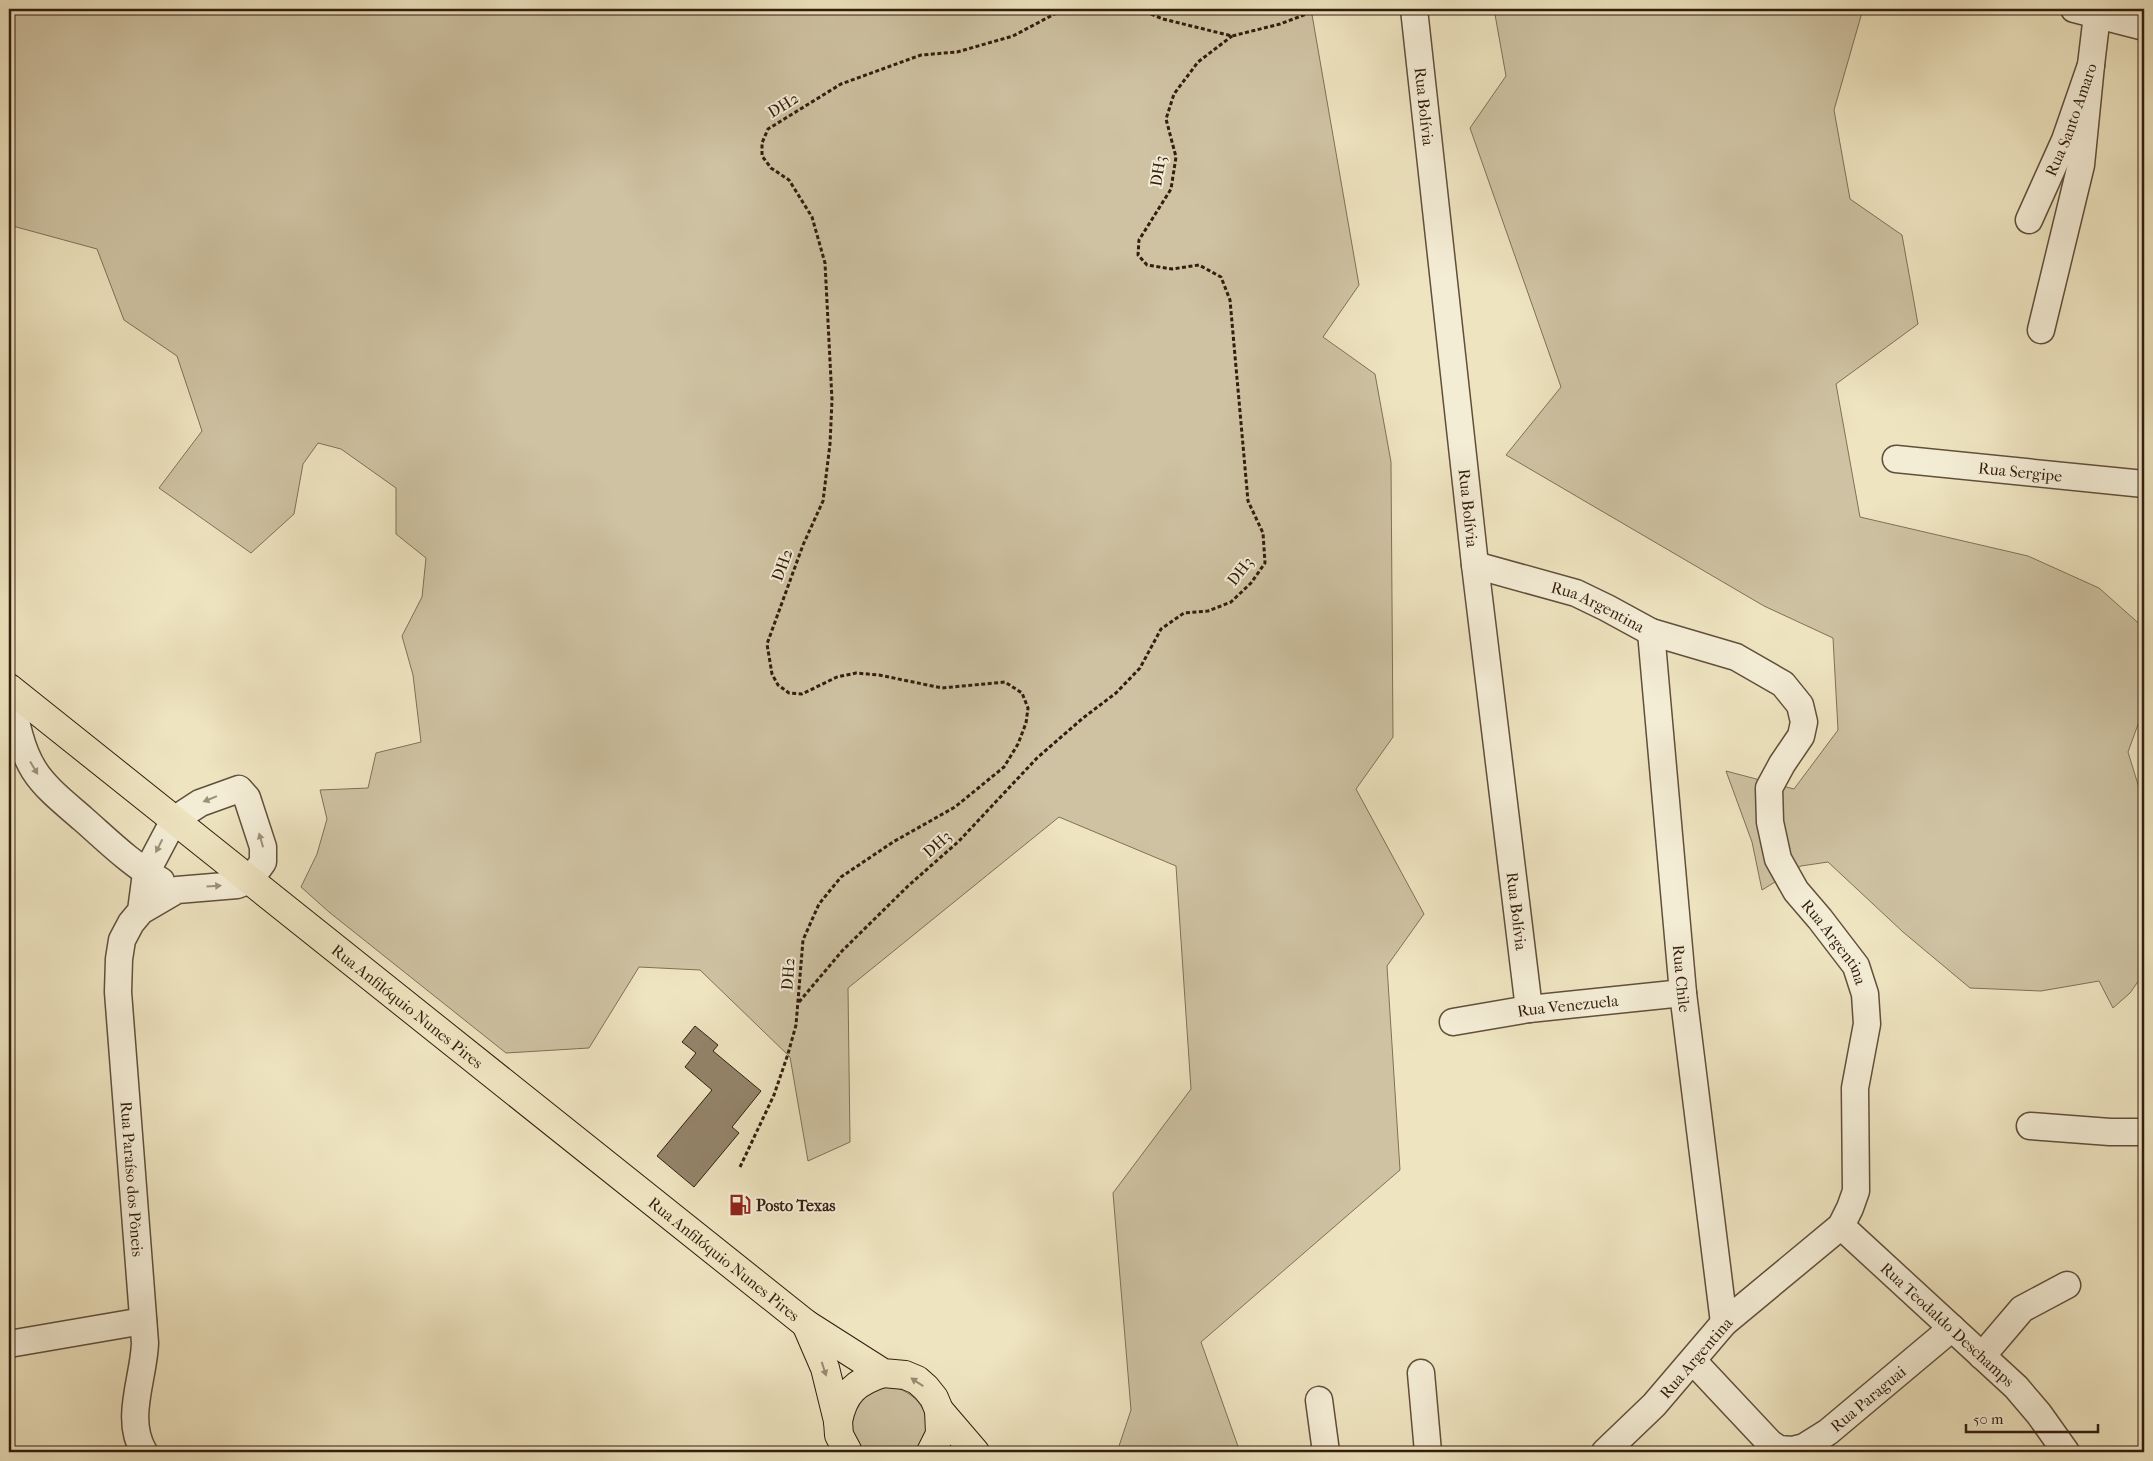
<svg xmlns="http://www.w3.org/2000/svg" width="2153" height="1461" viewBox="0 0 2153 1461" font-family="'IM FELL French Canon',serif">
<style>
.green{fill:#cec2a2;stroke:#807058}
.building{fill:#94846b;stroke:#321d0f}
.lines{fill:none;stroke-linecap:round;stroke-linejoin:round}
.minor-casing{stroke:#614f3b;stroke-width:29}
.major-casing{stroke:#321d0f;stroke-width:30}
.path{stroke:#321d0f;stroke-width:3;stroke-dasharray:4 2.5;stroke-linecap:butt}
.minor{stroke:#f4edd6;stroke-width:26}
.major{stroke:#eee4c0;stroke-width:28}
.oneway{fill:#9d8f7c}
.oneway2{fill:#998a70}
.labels{text-anchor:middle;dominant-baseline:central;stroke-width:4;stroke-linejoin:round;paint-order:stroke}
.street-label{font-size:16px;fill:#321d0f;stroke:#f4edd6}
.poi-label{font-size:16px;font-weight:bold;fill:#321d0f;stroke:#f4edd6;text-anchor:start}
</style>
<rect width="100%" height="100%" fill="#eee4c0"/>
<filter id="stains"><feTurbulence type="fractalNoise" baseFrequency=".004" numOctaves="4"/><feColorMatrix values="0 0 0 0 .2 0 0 0 0 .09 0 0 0 0 .02 0 0 0 .5 -.17"/></filter>
<radialGradient id="worn" r=".72"><stop offset=".6" stop-color="#630" stop-opacity="0"/><stop offset="1" stop-color="#630" stop-opacity=".3"/></radialGradient>
<path class="green" d="M9 9H1311L1359 285 1323 337 1375 374 1391 462 1393 737 1356 789 1424 914 1387 966 1400 1170 1201 1342 1240 1452H1117L1131 1410 1113 1193 1191 1089 1176 866 1059 817 848 988 850 1142 808 1161 790 1057 700 970 639 967 589 1048 506 1053 329 912 301 887 317 854 327 819 320 790 368 788 376 753 421 742 413 675 402 636 422 597 426 558 396 534V488L341 449 318 443 303 464 294 514 251 553 159 488 202 431 177 356 124 320 97 249 9 225Z
M1494 9H1863L1834 110 1850 199 1902 235 1918 324 1836 384 1860 517 2028 556 2099 588 2144 628V708L2128 752 2144 804V973L2130 993 2113 1008 2099 981 2041 991 1970 988 1903 932 1828 862 1801 866 1762 890 1752 842 1726 771 1794 789 1838 730 1833 638 1764 606 1506 455 1561 387 1470 128 1506 76Z
M887 1386C923 1390 942 1429 911 1452H865C847 1435 847 1411 866 1394 870 1390 881 1388 887 1386Z"/>
<path class="building" d="M695 1026 718 1045 713 1051 761 1091 732 1127 739 1133 694 1187 657 1156 712 1090 685 1067 696 1053 682 1042Z"/>
<g class="lines">
<g class="minor-casing">
<g id="minor">
<path id="s1" d="M1414 9 1475 565 1529 1009"/>
<path d="M2074 9 2144 27"/>
<path id="s2" d="M2029 220 2065 140 2091 65 2097 15"/>
<path d="M2041 330 2081 165 2091 65"/>
<path id="s3" d="M1896 459 2144 484"/>
<path id="s4" d="M1475 565 1576 593 1607 608 1651 632 1736 657 1783 684 1800 705 1804 722 1801 736 1782 764 1769 788 1770 822 1778 859 1796 891 1820 919 1856 966 1865 994 1867 1024 1855 1088 1856 1191 1850 1208 1841 1226 1724 1323 1654 1405 1605 1452"/>
<path id="s5" d="M1651 632 1683 993 1724 1323"/>
<path d="M10 689C15 716 19 746 34 770 46 789 66 804 83 819 107 840 132 865 161 881"/>
<path id="s6" d="M141 911 146 873 174 820 200 803 239 789 247 798 263 847V862L250 880 237 885 177 890 141 911 131 923 122 940 119 959 118 992 145 1343C144 1378 124 1419 144 1452"/>
<path id="s7" d="M1453 1022 1529 1009 1683 993"/>
<path d="M2030 1126 2110 1132H2144"/>
<path id="s8" d="M1841 1226 2016 1387 2039 1414 2066 1452"/>
<path d="M9 1344 143 1321"/>
<path d="M1982 1356 2022 1309 2067 1285"/>
<path id="s9" d="M1693 1361 1770 1443 1779 1449 1792 1450 1804 1447 1828 1432 1952 1328"/>
<path d="M1421 1373 1428 1452"/>
<path d="M1319 1400 1326 1452"/>
</g>
</g>
<g class="major-casing">
<g id="major">
<path id="s10" d="M9 688 806 1324 883 1373 905 1375 917 1380 926 1388 934 1398 939 1410 975 1452"/>
<path d="M806 1324 825 1368 838 1421 839 1435 848 1452"/>
<path d="M838 1421C844 1392 856 1382 883 1373"/>
<path d="M931 1452 940 1434 939 1410"/>
</g>
</g>
<path class="path" d="M1139 9 1163 19 1232 36 1280 24 1320 9
M799 1002 842 951 908 886 959 841 1037 758 1083 718 1116 693 1140 668 1161 629 1184 613 1208 611 1231 602 1251 583 1265 563 1263 533 1248 501 1230 300 1221 277 1199 265 1172 269 1147 265 1138 255 1139 240 1171 189 1176 157 1166 119 1174 94 1198 62 1232 36
M740 1167 774 1095 788 1054 796 1025 803 940 819 904 841 877 893 842 955 807 1004 767 1018 744 1026 723 1028 708 1022 693 1005 682 942 688 879 675 856 673 837 677 802 694 789 693 778 685 772 674 767 644 803 545 823 501 830 444 832 400 825 263 812 217 789 180 771 168 762 156V143L768 129 841 84 921 55 957 52 1013 36 1064 9"/>
<use href="#minor" class="minor"/>
<use href="#major" class="major"/>
</g>
<defs><path id="oneway-solid" d="M-6-.8H1V-3.2L6.5 0L1 3.2V.8H-6Z" transform="scale(1.25)"/></defs>
<g class="oneway">
<use href="#oneway-solid" transform="translate(34 768) rotate(59)"/>
<use href="#oneway-solid" transform="translate(210 799) rotate(158)"/>
<use href="#oneway-solid" transform="translate(261 840) rotate(-106)"/>
<use href="#oneway-solid" transform="translate(159 846) rotate(117)"/>
<use href="#oneway-solid" transform="translate(214 886) rotate(-3)"/>
</g>
<g class="oneway2">
<use href="#oneway-solid" transform="translate(824 1369) rotate(72)"/>
<use href="#oneway-solid" transform="translate(917 1382) rotate(-147)"/>
</g>
<defs>
<g id="fuel-bare" transform="scale(1.725)"><path d="M-5.5-6h7V0h2V4h1.3V-2.5L3-4.5l.8-.8L6-3V5H2.5V1h-1V6h-7ZM-4.2-4.7v3.2H.2V-4.7Z" fill="#8f2418" stroke="#f4edd6" stroke-width="2.5" paint-order="stroke"/></g>
</defs>
<g fill-rule="evenodd">
<use href="#fuel-bare" x="740" y="1205"/>
</g>
<g class="labels">
<g class="street-label">
<text transform="translate(783 105) rotate(-32)">DH2</text>
<text stroke="none"><textPath href="#s1" startOffset="98">Rua Bolívia</textPath></text>
<text stroke="none"><textPath href="#s2" startOffset="109">Rua Santo Amaro</textPath></text>
<text transform="translate(1158 171) rotate(-81)">DH3</text>
<text stroke="none"><textPath href="#s3" startOffset="125">Rua Sergipe</textPath></text>
<text stroke="none"><textPath href="#s1" startOffset="502">Rua Bolívia</textPath></text>
<text transform="translate(782 565) rotate(-70)">DH2</text>
<text transform="translate(1240 571) rotate(-52)">DH3</text>
<text stroke="none"><textPath href="#s4" startOffset="130">Rua Argentina</textPath></text>
<text transform="translate(937 844) rotate(-42)">DH3</text>
<text stroke="none"><textPath href="#s1" startOffset="908">Rua Bolívia</textPath></text>
<text stroke="none"><textPath href="#s4" startOffset="625">Rua Argentina</textPath></text>
<text transform="translate(788 974) rotate(-86)">DH2</text>
<text stroke="none"><textPath href="#s5" startOffset="348">Rua Chile</textPath></text>
<text stroke="none"><textPath href="#s10" startOffset="510">Rua Anfilóquio Nunes Pires</textPath></text>
<text stroke="none"><textPath href="#s7" startOffset="116">Rua Venezuela</textPath></text>
<text stroke="none"><textPath href="#s6" startOffset="662">Rua Paraíso dos Pôneis</textPath></text>
<text stroke="none"><textPath href="#s10" startOffset="915">Rua Anfilóquio Nunes Pires</textPath></text>
<text stroke="none"><textPath href="#s8" startOffset="145">Rua Teodaldo Deschamps</textPath></text>
<text transform="translate(1696 1358) rotate(-49)">Rua Argentina</text>
<text stroke="none"><textPath href="#s9" startOffset="229">Rua Paraguai</textPath></text>
</g>
<g class="poi-label">
<text x="756" y="1205">Posto Texas</text>
</g>
</g>
<rect width="2153" height="1461" fill="none" stroke="#eee4c0" stroke-width="30"/>
<rect x="10" y="10" width="2133" height="1441" fill="none" stroke="#321d0f" stroke-width="2.5"/>
<rect x="15" y="15" width="2123" height="1431" fill="none" stroke="#321d0f"/>
<path d="M1966 1424v8h132v-8" fill="none" stroke="#321d0f" stroke-width="2.5"/>
<text x="1973" y="1424" font-size="15" fill="#321d0f" stroke="#f4edd6" stroke-width="4" paint-order="stroke">50 m</text>
<rect width="100%" height="100%" filter="url(#stains)"/>
<rect width="100%" height="100%" fill="url(#worn)"/>
</svg>
